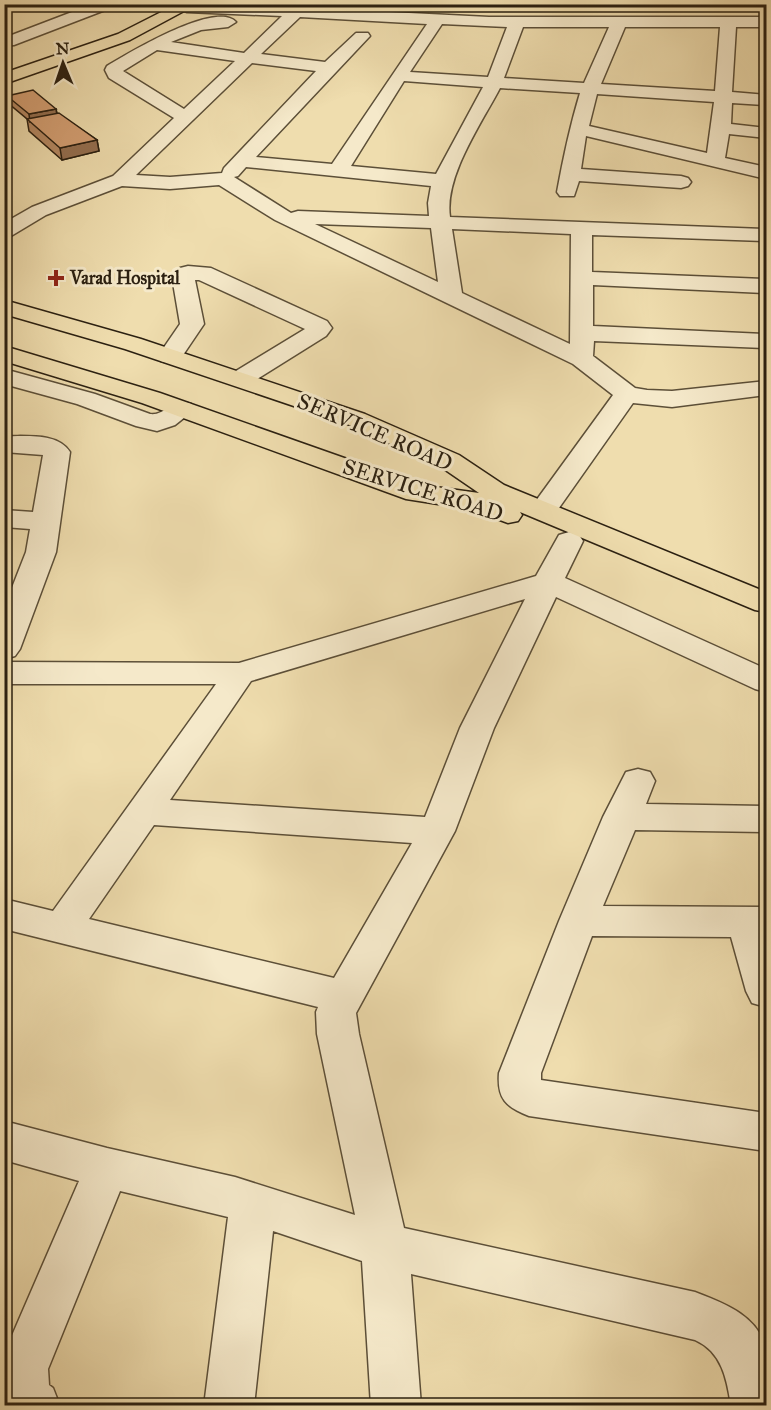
<svg xmlns="http://www.w3.org/2000/svg" width="771" height="1410" viewBox="0 0 771 1410" font-family="'IM FELL Great Primer',serif">
<style>
.lines{fill:none;stroke-linecap:round;stroke-linejoin:round}
.minor-casing{stroke:#5c4f38;stroke-width:3}
.major-casing{stroke:#2b2011;stroke-width:3}
.highway-casing{stroke:#2b2011;stroke-width:3}
.minor{fill:#f5e9ca;fill-rule:evenodd}
.major{fill:#efddae;fill-rule:evenodd}
.highway{fill:#efddae;fill-rule:evenodd}
.wall{fill:#b58963;stroke:#2b2011;stroke-width:1.5}
.shaded-wall{fill:#946f50;stroke:#2b2011;stroke-width:1.5}
.building{fill:#d39f73;stroke:#2b2011;stroke-width:1.5}
.poi-dot{fill:#8f2418;stroke:#f5e9ca;stroke-width:2}
.labels{text-anchor:middle;dominant-baseline:central;stroke-width:6;stroke-linejoin:round;paint-order:stroke}
.far-poi-label{font-size:18px;font-weight:bold;fill:#2b2011;stroke:#f5e9ca;text-anchor:start}
.street-label{font-size:22px;fill:#2b2011;stroke:#f5e9ca}
</style>
<rect width="100%" height="100%" fill="#efddae"/>
<filter id="stains"><feTurbulence type="fractalNoise" baseFrequency=".00333" numOctaves="4"/><feColorMatrix values="0 0 0 0 .2 0 0 0 0 .09 0 0 0 0 .02 0 0 0 .5 -.17"/></filter>
<radialGradient id="worn" r=".72"><stop offset=".6" stop-color="#630" stop-opacity="0"/><stop offset="1" stop-color="#630" stop-opacity=".3"/></radialGradient>
<g class="lines">
<g class="minor-casing">
<path id="minor" d="M93 4H115L113 7 14 45 4 46V38Z
M181 4H230L489 17H766V27H736L732 92 766 95V105L732 103 731 124 766 128V138L729 134 725 158 766 167V179L586 136 581 169 681 176 688 178 691 182 688 186 681 188 579 181 574 196H560L557 192C563 159 570 126 580 93L500 88C481 124 444 177 450 217L766 229V241L592 235V272L766 279V293L593 285V326L766 334V348L594 341 593 356 635 388 647 390 672 391 766 381V395L672 407 633 403 554 515 544 517 534 515 530 509 613 395 573 364 275 220 219 185 170 189 122 186 46 215 11 236 4 238V223L32 207 113 176 174 118 109 78 105 70 107 66C127 54 216 0 236 22L228 27 201 30 171 42 244 53 282 16 187 12 182 10 179 7ZM300 17 427 24 332 164 256 157 370 36 368 33H356L325 62 261 54ZM442 24 507 27 488 77 410 72ZM523 27H609L584 83 504 78ZM625 27H720L715 91 601 84ZM157 50 235 61 184 109 123 71ZM252 63 316 71 224 168 222 173 170 177 136 175ZM404 81 483 87 436 174 351 166ZM597 94 714 102 707 153 589 126ZM246 167 431 186 428 203 429 216 298 211 291 213 234 177 238 176ZM315 224 431 228 438 282ZM452 229 571 234 570 344 462 293Z
M188 266 211 268 327 321 332 328 326 336 249 384 240 386 231 384 228 379 231 374 305 329 199 280H195L204 324 179 361 170 363 161 361 158 356 180 324 172 277 180 268Z
M4 369 95 394 150 414C166 416 171 398 191 404L195 409 175 425 157 431 136 426 77 404 4 384Z
M4 436C26 437 57 432 70 452L56 552 20 649 15 656 4 659V608L26 552 30 529 4 527V510L33 512 43 455 4 452Z
M569 532 579 535 583 541 565 578 766 669V692L755 689 556 597 494 728 455 831 356 1013 359 1034 404 1228 695 1292C724 1303 762 1317 766 1353 769 1370 766 1389 766 1406H731C727 1379 722 1352 695 1340L411 1274 421 1406H371L362 1261 273 1231 254 1406H204L228 1217 120 1191 48 1369 49 1385 53 1388 60 1406H4V1354L79 1181 4 1160V1121L107 1148 235 1177 355 1215 317 1034 316 1012 318 1007 4 929V899L53 911 216 684H4V662L239 663 536 576 559 535ZM525 599 460 728 425 817 170 800 251 681ZM154 825 412 843 334 978 89 919Z
M638 769 650 772 655 781 646 804 766 806V832L635 830 603 906 766 907V1007L752 1003 746 991 731 937 592 936 541 1073V1080L766 1113V1151L529 1116C506 1107 497 1099 499 1073L559 921 603 817 626 772Z"/>
</g>
<g class="major-casing">
<path id="major" d="M177 4H197L130 40 4 84V73L118 34Z"/>
</g>
<g class="highway-casing">
<path id="highway" d="M4 300 141 339 365 414 459 455 504 485 766 592V612L755 610 520 512 522 515 518 521 508 523 470 509 406 499 142 403 4 361V346L160 393 421 485 479 493 441 467 347 424 125 349 4 314Z"/>
</g>
<use href="#minor" class="minor"/>
<use href="#major" class="major"/>
<use href="#highway" class="highway"/>
</g>
<path class="wall" d="M7 96 56 109 57 113 97 140 99 151 62 160 29 131 27 119 8 103Z"/>
<path class="shaded-wall" d="M56 109 57 116 30 122 29 114Z
M97 140 99 151 62 160 60 148Z"/>
<path class="building" d="M33 90 56 109 29 114 7 96Z
M59 113 97 140 60 148 27 119Z"/>
<path class="poi-dot" d="M53 269h6v6h6v6h-6v6h-6v-6h-6v-6h6z"/>
<g class="labels">
<g class="far-poi-label">
<text x="70" y="278">Varad Hospital</text>
</g>
<g class="street-label">
<text transform="translate(375 432) rotate(23)">SERVICE ROAD</text>
<text transform="translate(423 490) rotate(17)">SERVICE ROAD</text>
</g>
</g>
<rect width="771" height="1410" fill="none" stroke="#efddae" stroke-width="24"/>
<rect x="6" y="6" width="759" height="1398" fill="none" stroke="#2b2011" stroke-width="3"/>
<rect x="12" y="12" width="747" height="1386" fill="none" stroke="#2b2011" stroke-width="1.5"/>
<g transform="translate(63 63) rotate(358)" stroke="#f5e9ca" stroke-width="4.5" paint-order="stroke">
<path d="M0-4.5L10 22L0 15L-10 22Z" fill="#2b2011"/>
<text y="-9" font-size="16" font-weight="bold" text-anchor="middle" fill="#2b2011">N</text>
</g>
<rect width="100%" height="100%" filter="url(#stains)"/>
<rect width="100%" height="100%" fill="url(#worn)"/>
</svg>
